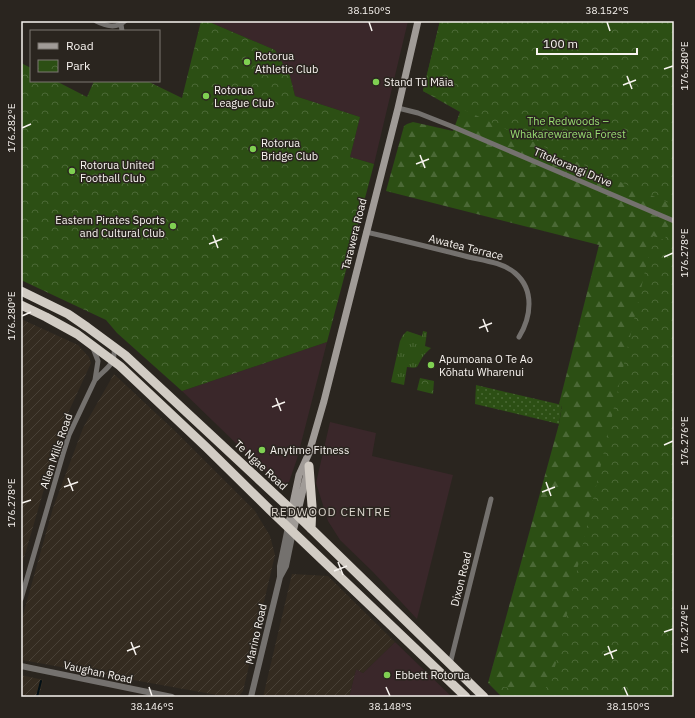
<svg xmlns="http://www.w3.org/2000/svg" width="695" height="718" viewBox="0 0 695 718" font-family="'IBM Plex Sans',sans-serif">
<style>
.commercial{fill:#3a272a}
.industrial{fill:url(#industrial-furrows)}
.grass{fill:url(#grass-tufts)}
.forest{fill:url(#forest-firs)}
.park{fill:url(#park-crowns)}
.garden{fill:url(#garden-dots)}
.lines{fill:none;stroke-linecap:round;stroke-linejoin:round}
.stream{stroke:#020f15;stroke-width:2}
.minor{stroke:#74716e;stroke-width:5}
.tertiary{stroke:#74716e;stroke-width:6}
.secondary{stroke:#a09b97;stroke-width:7}
.trunk{stroke:#d2ccc4;stroke-width:9}
.ticks{fill:none;stroke:#f8f4f0;stroke-width:1.5}
.poi-dot{fill:#7fd052;stroke:#2a251f;stroke-width:1.5}
.labels{text-anchor:middle;dominant-baseline:central;stroke-width:3;stroke-linejoin:round;paint-order:stroke}
.poi-label{font-size:11px;fill:#f8f4f0;stroke:#2a251f;text-anchor:start}
.park-label{font-size:11px;fill:#99de72;stroke:#2a251f}
.street-label{font-size:11px;fill:#f8f4f0;stroke:#2a251f}
.neighbourhood-label{font-size:12px;letter-spacing:1px;fill:#dbd4cc;stroke:#2a251f}
.neatline{fill:none;stroke:#f8f4f0;stroke-width:1.5}
.ticks-label{font-size:10px;text-anchor:middle;fill:#f8f4f0}
</style>
<defs>
<pattern id="industrial-furrows" width="10" height="10" patternUnits="userSpaceOnUse"><rect width="10" height="10" fill="#342b20"/><path d="M-1 1l2-2M0 10L10 0M9 11l2-2" fill="none" stroke="#484036"/></pattern>
<pattern id="grass-tufts" width="24" height="20" patternUnits="userSpaceOnUse"><rect width="24" height="20" fill="#2c4f14"/><path d="M3 7l-1-3M5 7V3M7 7l1-3M15 17l-1-3M17 17v-4M19 17l1-3" fill="none" stroke="#4b6936"/></pattern>
<pattern id="forest-firs" width="22" height="20" patternUnits="userSpaceOnUse"><rect width="22" height="20" fill="#2c4f14"/><path d="M5 1l3.5 6h-7zM16 11l3.5 6h-7z" fill="#4b6936"/></pattern>
<pattern id="park-crowns" width="20" height="18" patternUnits="userSpaceOnUse"><rect width="20" height="18" fill="#2c4f14"/><path d="M2 6a3 3 0 1 1 6 0M12 15a3 3 0 1 1 6 0" fill="none" stroke="#4b6936"/></pattern>
<pattern id="garden-dots" width="8" height="8" patternUnits="userSpaceOnUse"><rect width="8" height="8" fill="#2c4f14"/><path d="M2 2h.1M6 6h.1" fill="none" stroke="#4b6936" stroke-width="1.8" stroke-linecap="round"/></pattern>
</defs>
<rect width="100%" height="100%" fill="#2a251f"/>
<path class="commercial" d="M207 21H408L374 164 350 157 360 117 295 96 290 76 275 50Z
M327 342 297 459 289 482 283 486 279 485 182 391Z
M330 422 376 433 372 456 453 475 417 619 373 572 340 540 328 521 316 483Z
M395 642 452 697H349L356 669 363 673Z"/>
<path class="industrial" d="M21 319 78 345 89 357 91 363 63 424 21 568Z
M114 374 175 431 255 511 270 536 275 555 243 691 239 696 228 697 22 660 21 658V622L53 508 83 428Z
M292 574 328 576 395 642 363 673 356 669 349 697H263Z
M21 675 43 680 39 697H21Z"/>
<path class="grass" d="M407 331 422 336 423 331 427 332 425 346 431 348C428 351 424 354 422 358 416 367 420 369 407 367L404 385 391 382 400 341 403 335Z"/>
<path class="forest" d="M440 21H674V671L547 697H530L488 683 559 424 562 406 559 404 599 245 386 191 404 126 407 124 413 122 453 131 460 112 423 91Z"/>
<path class="park" d="M201 21H207L275 50 290 76 295 96 360 117 350 157 374 164 327 342 182 391 117 333 106 320 21 280V63L31 68V81H56L87 97 94 81H147L182 98Z
M440 21H674V205L627 185 423 91Z
M666 235 674 239V697H502L488 683 540 695 552 680 653 236 665 240Z
M420 378 434 381 433 394 417 390Z"/>
<path class="garden" d="M476 385 562 405 559 424 475 404Z"/>
<g class="lines">
<path class="stream" d="M37 697 41 681"/>
<path class="minor" d="M96 21C106 26 116 29 125 21
M121 24 122 31
M398 108 418 113 451 126 674 221
M366 232C397 239 429 247 461 255 478 260 501 261 515 273 535 290 531 317 519 337
M96 379C107 367 116 365 114 347
M21 599 63 454 69 435 95 380 98 361 93 348
M450 664 491 499"/>
<path class="tertiary" d="M280 576V566L288 527
M21 666 172 697
M251 697 280 577 286 566 293 532"/>
<path class="secondary" d="M288 527 299 475 309 453 324 401 398 108 418 21
M293 532 308 469"/>
<path class="trunk" d="M21 291 68 314 87 327 125 355 297 515 484 697
M21 305 46 317 77 334 120 366 206 447 270 510 466 697
M309 466 312 506 311 529"/>
</g>
<path class="ticks" d="M369 22 372 31M607 22 610 31M664 69 673 66M627 76 632 89M623 85 636 80M22 128 31 124M420 155 425 168M416 164 429 159M213 235 218 248M209 244 222 239M664 257 673 253M22 316 31 312M483 319 488 332M479 328 492 323M276 398 281 411M272 407 285 402M664 445 673 441M68 478 73 491M546 482 551 496M64 487 78 482M542 492 555 487M22 503 31 500M338 562 343 575M334 571 347 566M664 632 673 629M131 642 136 655M608 646 613 659M127 651 140 646M604 655 617 650M149 687 152 696M386 687 390 696M624 687 628 696"/>
<g class="poi-dot">
<circle cx="247" cy="62" r="4"/>
<circle cx="376" cy="82" r="4"/>
<circle cx="206" cy="96" r="4"/>
<circle cx="253" cy="149" r="4"/>
<circle cx="72" cy="171" r="4"/>
<circle cx="173" cy="226" r="4"/>
<circle cx="431" cy="365" r="4"/>
<circle cx="262" cy="450" r="4"/>
<circle cx="387" cy="675" r="4"/>
</g>
<g class="labels">
<g class="poi-label">
<text x="255" y="56">Rotorua<tspan x="255" dy="13">Athletic Club</tspan></text>
<text x="384" y="82">Stand Tū Māia</text>
<text x="214" y="90">Rotorua<tspan x="214" dy="13">League Club</tspan></text>
<text x="261" y="143">Rotorua<tspan x="261" dy="13">Bridge Club</tspan></text>
<text x="80" y="165">Rotorua United<tspan x="80" dy="13">Football Club</tspan></text>
<text x="165" y="220" text-anchor="end">Eastern Pirates Sports<tspan x="165" dy="13">and Cultural Club</tspan></text>
<text x="439" y="359">Apumoana O Te Ao<tspan x="439" dy="13">Kōhatu Wharenui</tspan></text>
<text x="270" y="450">Anytime Fitness</text>
<text x="395" y="675">Ebbett Rotorua</text>
</g>
<g class="park-label">
<text x="568" y="121">The Redwoods –<tspan x="568" dy="13">Whakarewarewa Forest</tspan></text>
</g>
<g class="street-label">
<text transform="translate(573 167) rotate(23)">Tītokorangi Drive</text>
<text transform="translate(354 234) rotate(-76)">Tarawera Road</text>
<text transform="translate(466 247) rotate(14)">Awatea Terrace</text>
<text transform="translate(56 451) rotate(-71)">Allen Mills Road</text>
<text transform="translate(261 465) rotate(43)">Te Ngae Road</text>
<text transform="translate(461 579) rotate(-76)">Dixon Road</text>
<text transform="translate(256 634) rotate(-77)">Marino Road</text>
<text transform="translate(98 672) rotate(12)">Vaughan Road</text>
</g>
<g class="neighbourhood-label">
<text x="331" y="511">REDWOOD CENTRE</text>
</g>
</g>
<rect width="695" height="718" fill="none" stroke="#2a251f" stroke-width="44"/>
<rect x="30" y="30" width="130" height="52" fill="#2a251f" stroke="#7c7873"/>
<rect x="38" y="43" width="20" height="6" fill="#a09b97" stroke="#7c7873"/>
<text x="66" y="50" font-size="12" fill="#f8f4f0">Road</text>
<rect x="38" y="60" width="20" height="12" fill="url(#park-crowns)" stroke="#7c7873"/>
<text x="66" y="70" font-size="12" fill="#f8f4f0">Park</text>
<path d="M537 48v6h100v-6" fill="none" stroke="#f8f4f0" stroke-width="2"/>
<text x="543" y="48" font-size="12" fill="#f8f4f0" stroke="#2a251f" stroke-width="3" paint-order="stroke">100 m</text>
<rect x="22" y="22" width="651" height="674" class="neatline"/>
<g class="ticks-label">
<text x="369" y="14">38.150°S</text>
<text x="607" y="14">38.152°S</text>
<text transform="translate(684 66) rotate(-90)" y="4">176.280°E</text>
<text transform="translate(11 128) rotate(-90)" y="4">176.282°E</text>
<text transform="translate(684 253) rotate(-90)" y="4">176.278°E</text>
<text transform="translate(11 316) rotate(-90)" y="4">176.280°E</text>
<text transform="translate(684 441) rotate(-90)" y="4">176.276°E</text>
<text transform="translate(11 503) rotate(-90)" y="4">176.278°E</text>
<text transform="translate(684 629) rotate(-90)" y="4">176.274°E</text>
<text x="152" y="710">38.146°S</text>
<text x="390" y="710">38.148°S</text>
<text x="628" y="710">38.150°S</text>
</g>
</svg>
